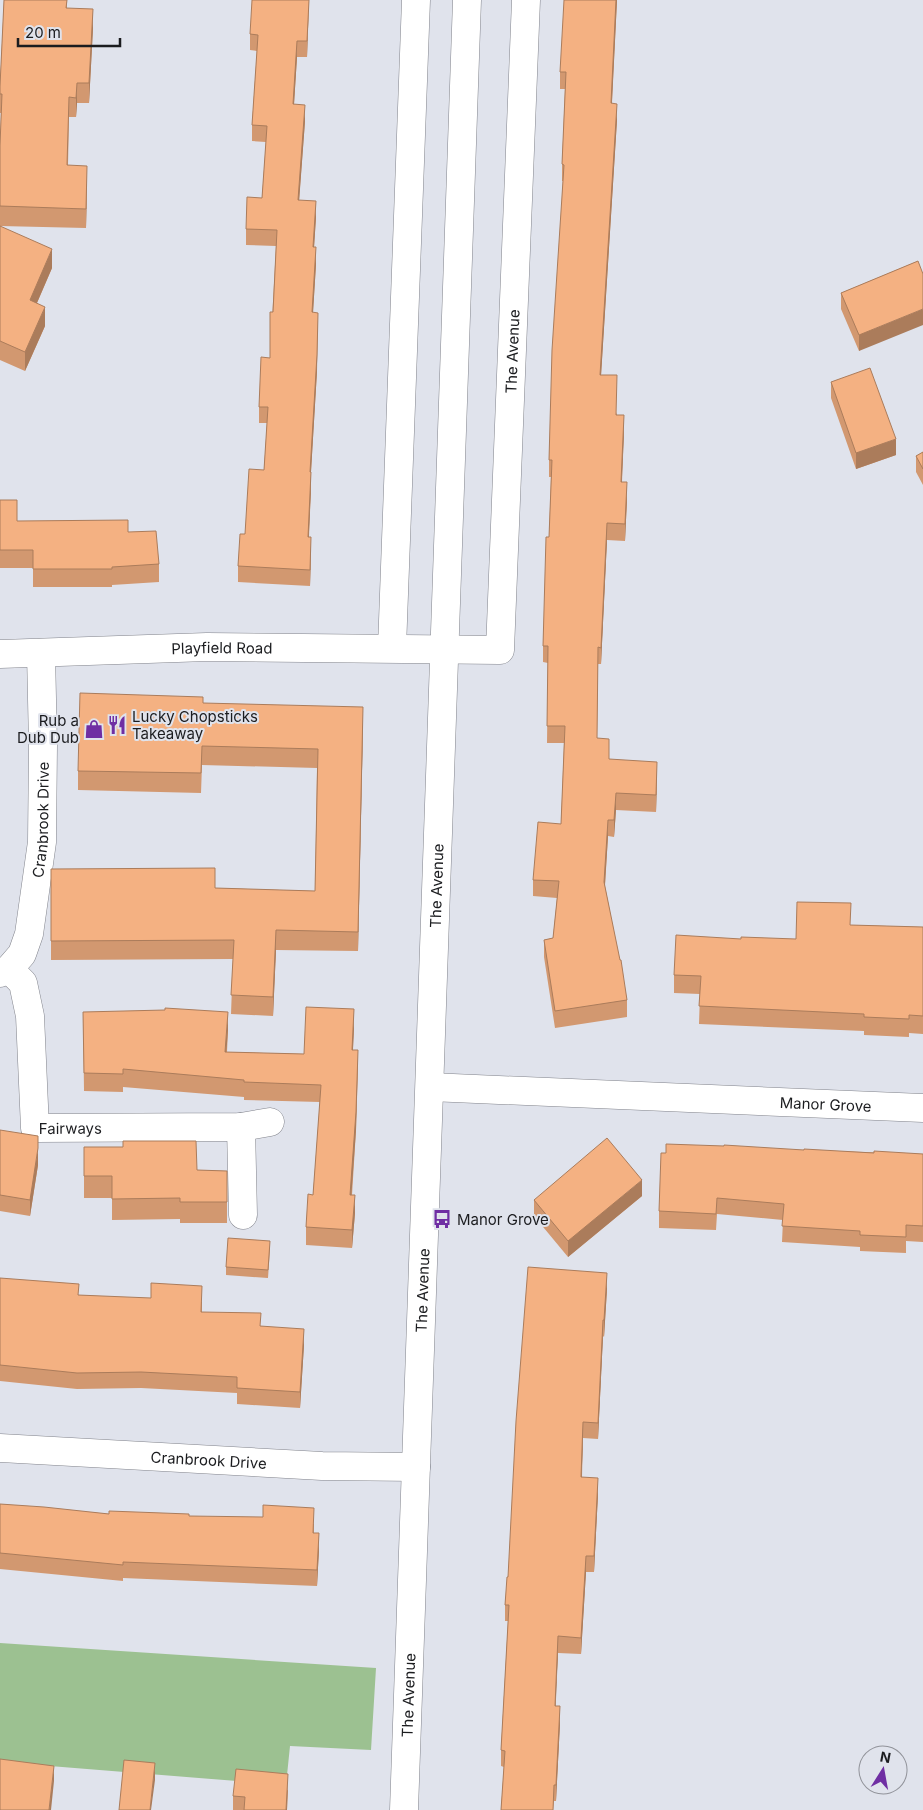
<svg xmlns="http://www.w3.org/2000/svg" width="923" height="1810" viewBox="0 0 923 1810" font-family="Inter,sans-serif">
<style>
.green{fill:#9cc191}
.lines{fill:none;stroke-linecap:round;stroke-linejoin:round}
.minor-casing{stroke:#81838b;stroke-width:29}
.minor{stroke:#fff;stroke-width:28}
.wall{fill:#d29870}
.shaded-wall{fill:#ab7c5b}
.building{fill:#f4b182;stroke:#ab7c5b}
.labels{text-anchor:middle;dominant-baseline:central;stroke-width:4;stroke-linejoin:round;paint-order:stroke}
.street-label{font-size:15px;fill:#1b1c1f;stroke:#e0e3ec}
.poi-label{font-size:15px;fill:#1b1c1f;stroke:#e0e3ec;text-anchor:start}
</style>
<rect width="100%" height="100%" fill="#e0e3ec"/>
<path class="green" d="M0 1643 376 1668 371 1750 290 1746 286 1785 0 1762Z"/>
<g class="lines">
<g class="minor-casing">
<g id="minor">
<path d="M392 648 416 0"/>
<path id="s1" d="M0 654 207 647 500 650 526 0"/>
<path id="s2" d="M9 969 23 983 30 1016 35 1128 241 1127 270 1122"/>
<path id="s3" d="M0 973 9 969 22 954 29 934 42 842 43 745 41 653"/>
<path id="s4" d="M430 1087 923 1108"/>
<path d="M241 1127 243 1215"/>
<path id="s5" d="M0 1448 322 1466 416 1467"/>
<path id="s6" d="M404 1810 467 0"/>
</g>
</g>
<use href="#minor" class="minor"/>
</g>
<path class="wall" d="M4 0H67V8L93 28 89 103H77L76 117H69L68 165 87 185 86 228 0 226V145L1 113H0V86Z
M309 0 307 57H297L294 104 305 121 299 200 316 217 314 247 316 264 313 312 317 371 311 472V488L309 537 311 553 310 586 238 582V566L245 534 264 470 267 423H259V407L270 358 276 246 246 245V229L262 198 266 142 252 141V125L257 51 250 50V34Z
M617 0 612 103 617 120 601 375 624 432 622 482 627 499 625 541 607 540 601 664H598L597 738 609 759 657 779 656 812 616 810 614 837 608 836 605 886 627 1000V1017L555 1028 544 957V940L553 938 557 898 533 896V880L561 824 564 743H547L548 663 543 662V646L549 537 551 477H549V460L563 181H562V164L565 89H560V72Z
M0 226 52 268 37 303 45 326 25 371 0 360Z
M918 261 859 351 841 309V293Z
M831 382 896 455 856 469 831 398Z
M923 452V485L916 472V456Z
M0 500 17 521 128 532 159 564V582L112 585V587H33V568H0Z
M203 703 363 726 358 951 276 950 273 1016 231 1014 233 959 51 960V869L215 888 315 891 317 768 202 765 201 793 78 790V771Z
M851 925 923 927V1034L909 1033V1037L864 1035V1031L699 1024 700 994 674 993V975L741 939H796Z
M83 1012 228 1030 227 1052 304 1054 354 1027 353 1050 358 1068 356 1130 352 1195 355 1213 352 1248 306 1245V1227L313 1195 320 1102 244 1100V1097L123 1087V1092L84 1091Z
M0 1130 38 1165 30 1216 0 1211Z
M84 1147 197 1170 227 1171V1223H180V1219L112 1220V1198H84Z
M804 1150 923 1154V1242L906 1241V1253L860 1251V1247L782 1242 783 1220 717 1214 716 1230 659 1228V1211Z
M642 1196 568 1257 534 1216V1200Z
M270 1249 268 1278 226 1275V1267Z
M0 1278 79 1295 202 1302V1312L261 1326 304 1345 300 1408 237 1404V1393L141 1388 77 1389 0 1381Z
M607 1289 604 1337 603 1336 598 1439 583 1438 582 1477 598 1494 594 1572H586L581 1654 558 1653 555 1706 560 1723 556 1801H554L553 1810H501L504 1767 501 1766V1750L508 1621H505V1605L508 1577Z
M0 1504 109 1514 189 1516 314 1524V1533L319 1549 317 1586 123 1578V1581L0 1569Z
M288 1790 287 1810H233V1796Z"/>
<path class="shaded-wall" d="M309 0 307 57V41Z
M616 0H617L611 120V103Z
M93 9V28L89 103V83Z
M297 41V57L293 120V104Z
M77 83V103L76 117V98Z
M617 104V120L600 392V375Z
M305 105V121L298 216V200Z
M87 166V185L86 228V209Z
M316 201V217L313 263V247Z
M316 247V264L312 329V312Z
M52 249V268L30 319V300Z
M45 307V326L25 371V352Z
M923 309V325L859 351V335Z
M318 313 317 371 310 488V472Z
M624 415V432L621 499V482Z
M896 439V455L856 469V453Z
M311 472V488L308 553V537Z
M627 482V499L625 541V524Z
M607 523V540L601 664V648Z
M311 537V553L310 586V570Z
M363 707V726L358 951V932Z
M657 762V779L656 812V795Z
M616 793V810L614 837V820Z
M608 820V836L604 899V882Z
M276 930V950L273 1016V997Z
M354 1009V1027L352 1068V1050Z
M228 1012V1030L225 1069V1052Z
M358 1050 356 1130 350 1213V1195Z
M38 1148V1165L30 1216V1200Z
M642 1180V1196L568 1257V1241Z
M355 1195V1213L352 1248V1230Z
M607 1273V1289L604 1337V1320Z
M603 1320V1336L598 1439V1423Z
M304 1329V1345L300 1408V1392Z
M583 1422V1438L581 1493V1477Z
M598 1478V1494L594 1572V1556Z
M319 1533V1549L317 1586V1570Z
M586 1556V1572L581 1654V1638Z
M558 1636V1653L555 1722V1706Z
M560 1706V1723L556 1801V1785Z
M155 1763V1780L151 1810H150Z
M54 1766V1781L51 1810H49Z
M288 1774 287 1810H286Z"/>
<path class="building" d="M4 0H67L66 8 93 9 89 83H77L76 98 69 97 67 165 87 166 86 209 0 206V145L2 94H0V86Z
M252 0H309L307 41H297L293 104 305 105 298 200 316 201 313 247H316L312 312 318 313 317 355 310 472H311L308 537H311L310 570 238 566 240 534H245L249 469 264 470 268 407H259L261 357 270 358V312H273L277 230 246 229 247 197 262 198 267 126 252 125 258 35 250 34Z
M564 0H616L611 103 617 104 600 375H617L616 415H624L621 482H627L625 524 607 523 601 648 598 647 597 738 609 739V759L657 762 656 795 616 793 614 820H608L604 882 620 960H621L627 1000 555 1011 544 940 553 938 559 881 533 880 538 822 561 824 565 726H547L548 646H543L546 537H549L552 460H549L552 350 564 165 562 164 566 72H560Z
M0 226 52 249 30 300 45 307 25 352 0 341Z
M918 261 923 274V309L859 335 841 293Z
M870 368 896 439 856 453 831 382Z
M923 452V469L916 456Z
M0 500H17V521L128 520V532L156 531 159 564 112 567V569H33V550H0Z
M80 693 203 697V703L363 707 358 932 276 930 273 997 231 995 234 940 51 941V869L215 868V888L315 891 318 749 202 746 201 773 78 771Z
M797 902 851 903 850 925 923 927V1016L909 1015V1019L864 1017V1014L699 1006 701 976 674 975 676 935 741 939V937L796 939Z
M306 1007 354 1009 352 1050H358L356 1112 350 1195H355L352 1230 306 1227 308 1194 313 1195 321 1085 244 1082V1080L123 1069V1074L84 1073 83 1012 165 1010V1008L228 1012 225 1052 304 1054Z
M0 1130 38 1136V1148L30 1200 0 1195Z
M607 1138 642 1180 568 1241 534 1200Z
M123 1141H196L197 1170 227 1171V1202H180V1198L112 1199V1176H84V1147H123Z
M666 1144 724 1146V1145L804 1150V1149L874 1153V1151L923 1154V1226L906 1225V1237L860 1235V1231L782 1226 784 1204 717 1198 716 1214 659 1211 661 1153H666Z
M228 1238 270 1241 268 1270 226 1267Z
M528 1267 607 1273 604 1320H603L598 1423 583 1422 581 1477 598 1478 594 1556H586L581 1638 558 1636 555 1706H560L556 1785H554L553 1810H501L505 1751 501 1750 509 1605H505L507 1577H508L516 1421Z
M0 1278 79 1284 78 1295 151 1298V1283L202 1286 201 1312 261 1313 260 1326 304 1329 300 1392 237 1388V1377L141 1372 77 1373 0 1365Z
M0 1504 44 1507 109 1514V1511L189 1514V1516L263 1517V1505L314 1508 313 1533H319L317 1570 123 1562V1565L0 1553Z
M0 1759 54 1766 49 1810H0Z
M124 1760 155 1763 150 1810H119Z
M236 1769 288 1774 286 1810H244L245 1797 233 1796Z"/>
<defs>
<g id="restaurant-bare" transform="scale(1.5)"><path d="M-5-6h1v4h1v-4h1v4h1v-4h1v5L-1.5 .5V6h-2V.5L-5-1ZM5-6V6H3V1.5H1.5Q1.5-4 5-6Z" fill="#6f2ea3" stroke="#e0e3ec" stroke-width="2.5" paint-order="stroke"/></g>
<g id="shop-bare" transform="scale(1.5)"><path d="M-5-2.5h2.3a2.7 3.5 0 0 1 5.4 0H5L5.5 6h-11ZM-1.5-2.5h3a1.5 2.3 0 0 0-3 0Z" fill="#6f2ea3" stroke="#e0e3ec" stroke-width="2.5" paint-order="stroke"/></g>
<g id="bus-bare" transform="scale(1.5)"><path d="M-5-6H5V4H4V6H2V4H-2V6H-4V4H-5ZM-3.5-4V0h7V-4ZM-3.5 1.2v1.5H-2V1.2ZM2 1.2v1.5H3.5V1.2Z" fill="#6f2ea3" stroke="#e0e3ec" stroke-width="2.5" paint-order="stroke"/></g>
</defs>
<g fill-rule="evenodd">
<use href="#restaurant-bare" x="117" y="725"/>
<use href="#shop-bare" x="94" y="729"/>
<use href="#bus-bare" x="442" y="1219"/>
</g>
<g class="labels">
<g class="street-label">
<text stroke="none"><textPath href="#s1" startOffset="799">The Avenue</textPath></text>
<text stroke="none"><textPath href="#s1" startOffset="222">Playfield Road</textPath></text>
<text stroke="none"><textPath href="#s3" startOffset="166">Cranbrook Drive</textPath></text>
<text stroke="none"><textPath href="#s6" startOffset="925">The Avenue</textPath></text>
<text stroke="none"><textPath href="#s4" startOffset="396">Manor Grove</textPath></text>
<text stroke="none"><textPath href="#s2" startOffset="201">Fairways</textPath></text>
<text stroke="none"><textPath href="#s6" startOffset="520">The Avenue</textPath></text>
<text stroke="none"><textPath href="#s5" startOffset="209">Cranbrook Drive</textPath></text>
<text stroke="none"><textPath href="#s6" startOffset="115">The Avenue</textPath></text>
</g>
<g class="poi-label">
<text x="132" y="716">Lucky Chopsticks<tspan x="132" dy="17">Takeaway</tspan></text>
<text x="79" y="720" text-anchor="end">Rub a<tspan x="79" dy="17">Dub Dub</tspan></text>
<text x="457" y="1219">Manor Grove</text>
</g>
</g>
<g transform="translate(883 1770) rotate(11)"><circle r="24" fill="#e0e3ec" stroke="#91939a"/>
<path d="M0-4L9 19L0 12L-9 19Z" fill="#6f2ea3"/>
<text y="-8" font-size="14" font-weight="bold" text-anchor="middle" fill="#1b1c1f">N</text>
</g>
<path d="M18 38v8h102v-8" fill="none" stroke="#1b1c1f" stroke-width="2.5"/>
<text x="25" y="38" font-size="15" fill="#1b1c1f" stroke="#e0e3ec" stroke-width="4" paint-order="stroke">20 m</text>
</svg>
